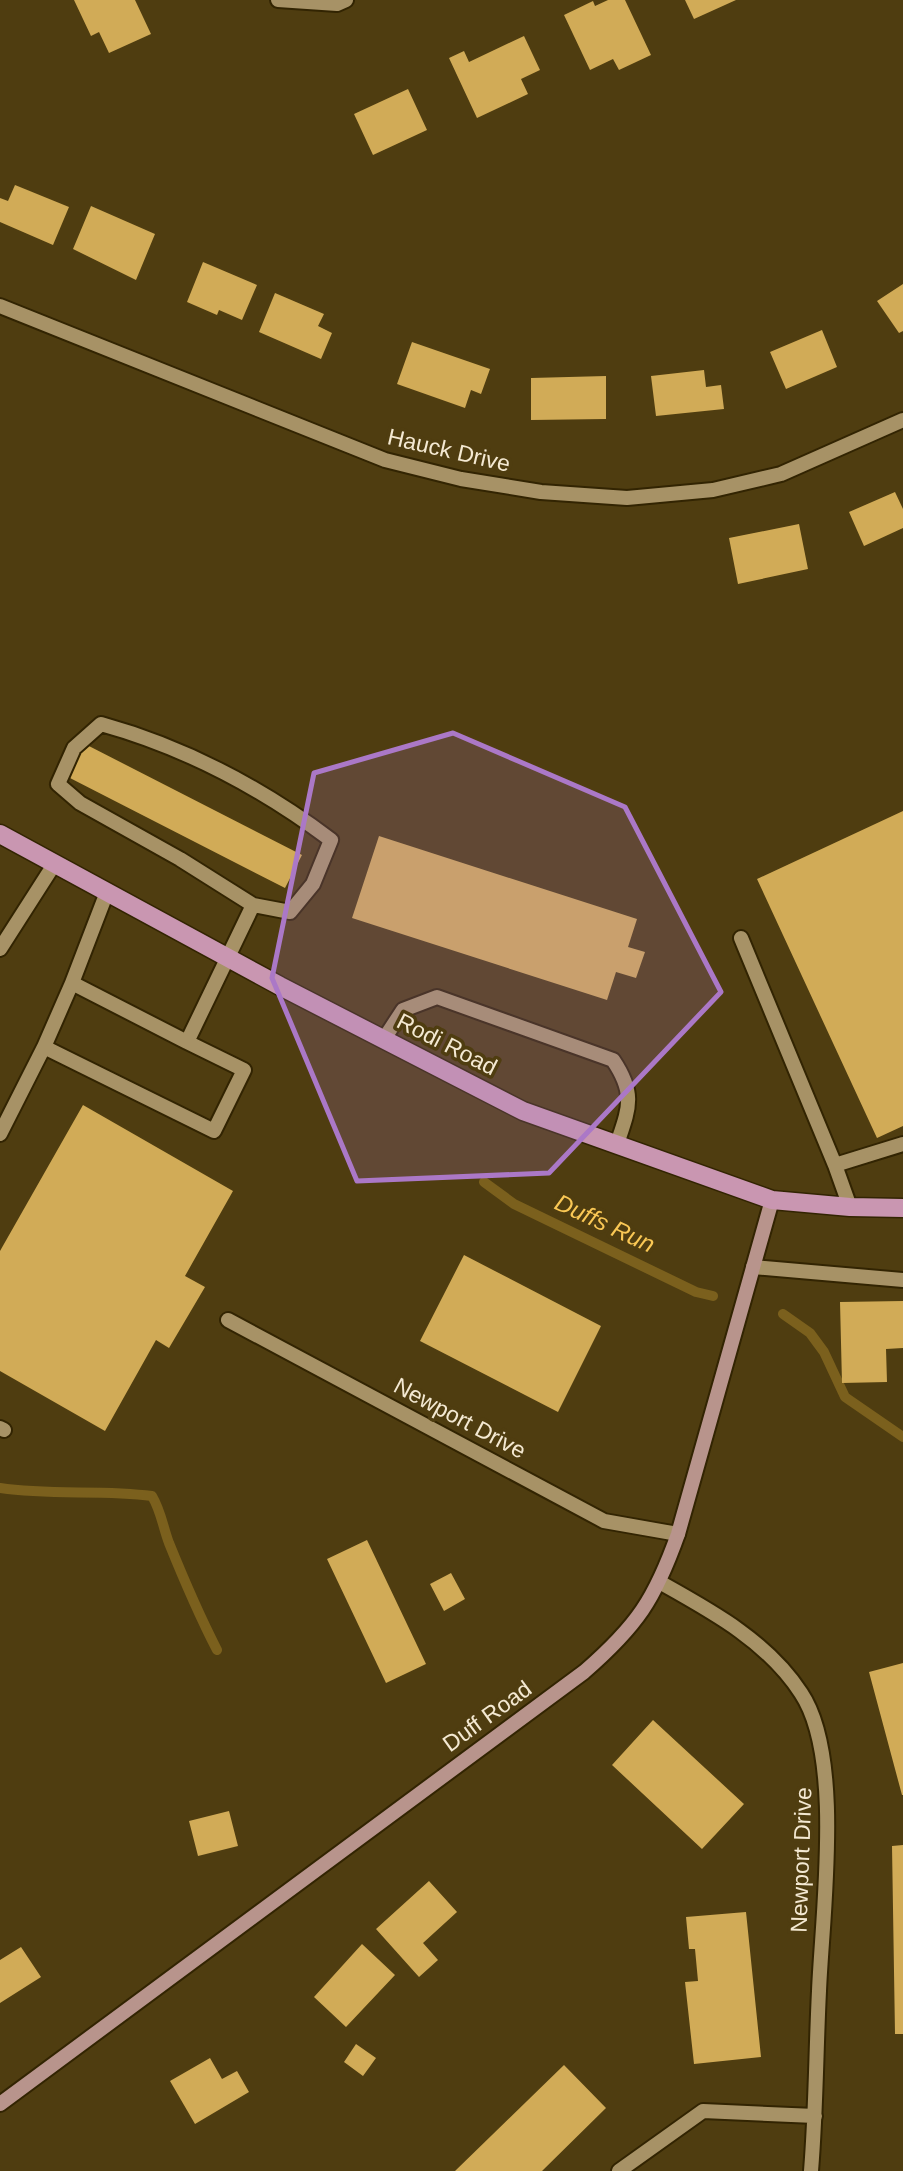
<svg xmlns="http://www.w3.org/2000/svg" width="903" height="2171" viewBox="0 0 903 2171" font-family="Helvetica,sans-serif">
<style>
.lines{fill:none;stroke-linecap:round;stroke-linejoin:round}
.stream{stroke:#7b601d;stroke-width:10}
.building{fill:#d1ab57}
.lane-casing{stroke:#322402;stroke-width:18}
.street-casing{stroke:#322402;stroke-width:18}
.secondary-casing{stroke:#322402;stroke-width:18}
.primary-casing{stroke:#322402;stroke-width:21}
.lane{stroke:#a79266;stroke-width:14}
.street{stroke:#a79266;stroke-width:14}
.secondary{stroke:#b8948c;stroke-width:14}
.primary{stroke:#c996b1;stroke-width:18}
.marked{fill:#ab78c7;fill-opacity:0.2;stroke:#ab78c7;stroke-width:5;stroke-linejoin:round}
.labels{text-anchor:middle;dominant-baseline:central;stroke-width:7;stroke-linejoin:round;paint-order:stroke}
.street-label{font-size:23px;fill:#f4e9d2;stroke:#4f3d10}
.water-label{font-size:24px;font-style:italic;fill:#fac855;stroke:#4f3d10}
</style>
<rect width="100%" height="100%" fill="#4f3d10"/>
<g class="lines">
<path class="stream" d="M484 1182 514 1204 696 1292 713 1296
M783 1314 810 1333 824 1352 845 1397 903 1437
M0 1488C51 1496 101 1489 152 1496 161 1511 163 1527 169 1543 184 1580 199 1615 217 1650"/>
</g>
<path class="building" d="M74 0H135L151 34 109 53 99 32 91 36Z
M608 0H625L651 55 619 70 613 59 590 70 564 15 593 1 595 6Z
M685 0H736L694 19Z
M524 36 540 70 521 79 528 94 477 118 449 58 464 51 469 62Z
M408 89 427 130 373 155 354 114Z
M15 185 69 207 53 245 0 222V198L8 201Z
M91 206 155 234 136 280 73 249Z
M203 262 257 285 242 320 219 310 217 315 187 302Z
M903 284V331L899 333 877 301Z
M275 293 324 314 318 326 332 333 321 359 259 332Z
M822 330 837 367 786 389 770 352Z
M412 342 490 369 481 394 471 390 465 408 397 384Z
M704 370 706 387 721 385 724 409 656 416 651 376Z
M606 376V419L531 420V378Z
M895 492 903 509V528L864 546 849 512Z
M799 524 808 569 738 584 729 538Z
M85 744 302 855 285 888 68 777Z
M903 811V1126L877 1138 757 879Z
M379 836 637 919 628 947 645 952 636 978 616 972 607 1000 352 918Z
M83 1105 233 1191 185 1276 205 1287 169 1348 156 1340 105 1431 0 1371V1251Z
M464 1255 601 1326 558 1412 420 1341Z
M903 1301V1348L886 1349 887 1382 842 1383 840 1302Z
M367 1540 426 1664 386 1683 327 1559Z
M451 1573 465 1599 444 1611 430 1584Z
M903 1663V1795H902L869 1672Z
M653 1720 744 1804 702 1849 612 1765Z
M229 1811 238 1846 198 1856 189 1821Z
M903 1845V2034H895L892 1846Z
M429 1881 457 1912 423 1943 438 1960 419 1977 376 1929Z
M746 1912 761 2057 694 2064 685 1982 698 1981 695 1949H689L686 1917Z
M362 1944 395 1975 346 2027 314 1997Z
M21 1947 41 1977 0 2003V1960Z
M356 2044 376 2058 363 2076 344 2062Z
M210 2058 222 2079 237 2071 249 2092 195 2124 170 2081Z
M564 2065 606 2108 542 2171H455Z"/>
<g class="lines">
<g class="lane-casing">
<path id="lane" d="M107 892 72 983 187 1042 253 905 290 912 313 884 331 840C263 789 184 747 101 724L74 748 58 784 80 803 180 859 253 905
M741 938 835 1165
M0 949 55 863
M72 983 44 1047 214 1131 244 1070 187 1042
M384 1039 403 1010 437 997 613 1060C636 1094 629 1108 617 1144
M0 1134 44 1047
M850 1207 835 1165 903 1144
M753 1267 903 1280
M0 1428 4 1430"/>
</g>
<g class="street-casing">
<path id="street" d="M278 0 337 4 346 0
M0 306 385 460 461 479 541 492 627 498 713 490 781 474 903 420
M228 1320 604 1521 678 1534
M661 1583C713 1612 768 1642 801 1693 844 1757 822 1914 819 1991 816 2051 816 2111 811 2171
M619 2171 703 2111 815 2116"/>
</g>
<g class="secondary-casing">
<path id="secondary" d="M0 2104 584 1672C637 1626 655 1599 678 1534L772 1200"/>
</g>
<g class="primary-casing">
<path id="primary" d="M0 834 280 986 523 1111 772 1200 850 1207 903 1208"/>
</g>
<use href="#lane" class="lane"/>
<use href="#street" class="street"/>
<use href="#secondary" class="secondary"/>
<use href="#primary" class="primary"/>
</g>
<path class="marked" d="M453 733 625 807 721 992 549 1173 357 1181 272 978 314 773Z"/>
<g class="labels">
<g class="street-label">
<text transform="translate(449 450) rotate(13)">Hauck Drive</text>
<text transform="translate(447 1044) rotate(27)">Rodi Road</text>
<text transform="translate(460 1418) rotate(28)">Newport Drive</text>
<text transform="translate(487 1716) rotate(-36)">Duff Road</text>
<text transform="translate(801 1860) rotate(-88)">Newport Drive</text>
</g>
<g class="water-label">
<text transform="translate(605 1223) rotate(25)">Duffs Run</text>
</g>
</g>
</svg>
